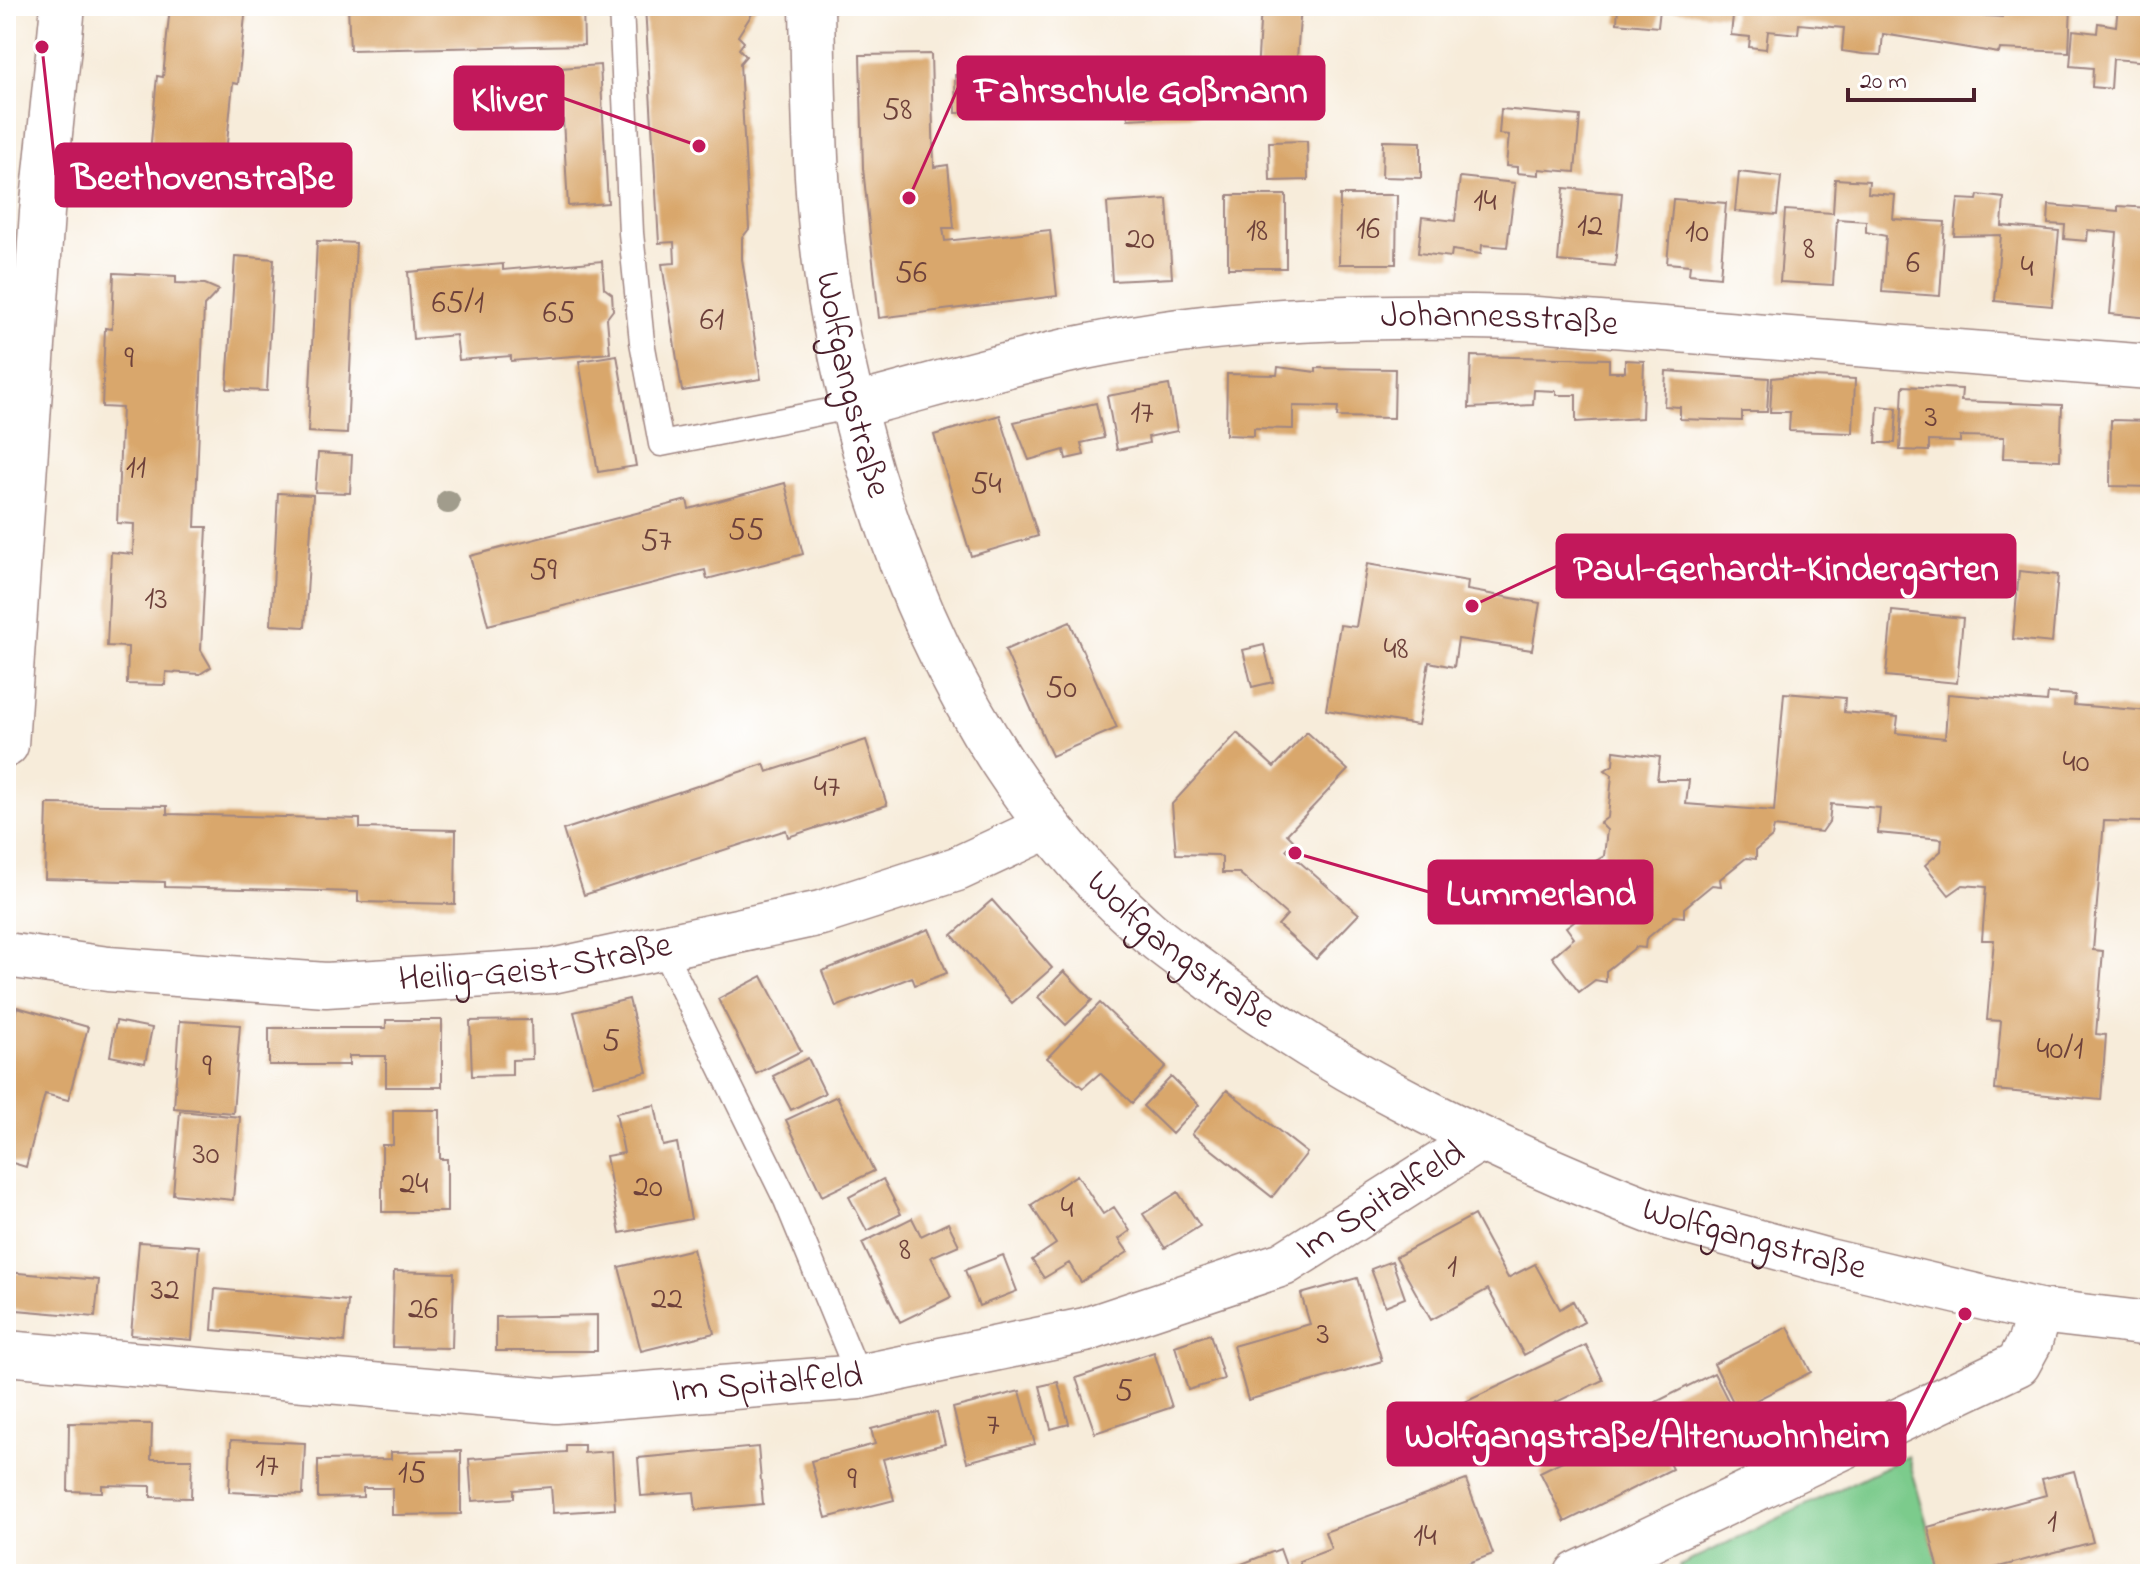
<svg xmlns="http://www.w3.org/2000/svg" width="2156" height="1580" viewBox="0 0 2156 1580" font-family="'Indie Flower',sans-serif">
<style>
.green{fill:#7bcb8c;stroke:#62755c;stroke-width:2}
.building{fill:#d9a76c}
.lines{fill:none;stroke-linecap:round;stroke-linejoin:round}
.service-casing{stroke:#a08682;stroke-width:27}
.minor-casing{stroke:#a08682;stroke-width:47}
.service{stroke:#fff;stroke-width:24}
.minor{stroke:#fff;stroke-width:44}
.tree{fill:#a19c8c}
.labels{text-anchor:middle;dominant-baseline:central;stroke-width:6;stroke-linejoin:round;paint-order:stroke}
.number-label{font-size:32px;fill:#6e413b}
.street-label{font-size:36px;fill:#4a1f2b;stroke:#fff}
.leader{fill:none;stroke:#c2185b;stroke-width:3}
.callout-dot{fill:#c2185b;stroke:#fff;stroke-width:3}
.callout{fill:#c2185b;stroke:#c2185b;stroke-width:3}
.callout-label{font-size:38px;text-anchor:middle;font-weight:bold;fill:#fff}
</style>
<rect width="100%" height="100%" fill="#fff"/>
<filter id="ink" filterUnits="userSpaceOnUse"><feTurbulence type="fractalNoise" baseFrequency=".0125" numOctaves="2"/><feDisplacementMap in="SourceGraphic" scale="16" xChannelSelector="R" yChannelSelector="G"/><feConvolveMatrix kernelMatrix="1 2 1 2 8 2 1 2 1" color-interpolation-filters="sRGB"/></filter>
<filter id="wash" filterUnits="userSpaceOnUse"><feTurbulence type="fractalNoise" baseFrequency=".006" numOctaves="4" result="noise"/><feDisplacementMap in="SourceGraphic" scale="32" xChannelSelector="R" yChannelSelector="G"/><feGaussianBlur stdDeviation="1.8" result="paint"/><feColorMatrix in="noise" values="0 0 0 0 0 0 0 0 0 0 0 0 0 0 0 0 0 1.4 0 .05"/><feComposite in="paint" operator="in"/></filter>
<g filter="url(#wash)">
<rect width="100%" height="100%" fill="#f7ecda"/>
<path class="green" d="M1908 1456 1941 1574H1680L1679 1566Z"/>
<g id="blocks">
<path class="building" d="M170 6H246L238 84 233 83 222 193 147 186 157 76 163 77Z
M348 6H583L584 45 350 50Z
M645 6H757L738 36 744 42 739 49 746 56 740 63 749 229 742 238V259L761 379 682 391 662 264 675 263 674 242 659 243Z
M1261 6H1301L1293 110 1128 119 1123 82 1257 74Z
M1618 6H1728L1727 16 1660 9 1658 27 1617 23Z
M1734 6H1962L1961 14 2002 17V6H2071L2069 52 2000 49 1999 53 1883 34 1881 55 1863 54 1842 51 1844 28 1799 24 1798 34 1768 31 1766 49 1749 47 1750 37 1731 35Z
M2118 6H2150V62L2113 59 2111 89 2092 87 2093 68 2070 66 2073 30 2097 33 2098 23 2116 26Z
M931 54 934 167 948 165 954 228H943L945 241 1050 230 1057 296 879 318 863 168 860 55Z
M600 65 608 203 568 206 560 68Z
M1014 74 1015 112 956 113 955 75Z
M1501 109 1580 116 1575 172 1539 169V175L1517 173V167L1506 166 1509 135 1499 134Z
M1307 141 1308 180 1270 181 1269 142Z
M1383 141 1421 142V178L1382 177Z
M1739 172 1781 177 1777 215 1735 211Z
M1460 177 1515 183 1507 247 1482 245 1481 254 1452 250 1451 257 1418 253 1422 217 1455 221Z
M1835 179 1869 181 1868 193 1895 195 1893 219 1945 222 1940 296 1882 292 1886 236 1866 232V221L1837 219 1833 285 1780 282 1785 210 1833 213Z
M1564 188 1622 193 1615 266 1558 261Z
M1228 195H1286V268H1228Z
M1340 195H1397L1396 264H1339Z
M1978 195 2004 198 2002 226 2059 231 2052 306 1995 301 2001 235 1954 236 1958 199 1977 200Z
M1167 199 1172 278 1112 281 1107 203Z
M1673 199 1726 203 1720 277 1689 274 1690 265 1667 263Z
M2049 205 2118 211V206L2150 208V318L2110 314 2117 233 2088 230 2087 241 2064 239 2065 225 2048 224Z
M317 241 356 243 347 434 308 432Z
M235 256 274 259 267 391 227 389Z
M602 261 604 288 612 294 613 310 607 318 610 353 511 361V356L459 360 456 335 413 339 408 272 503 264V270Z
M114 273 176 276V283L205 284 219 290 204 306 195 527H207L201 650 211 667 200 674 166 672 165 685 127 684 128 647 107 646 111 552 133 554 134 524 117 523 122 408 102 407 105 328 112 329Z
M617 355 636 466 598 472 579 361Z
M1471 356 1609 359V372H1625V360L1644 361 1642 418 1576 422V395H1556V391L1534 390 1533 405 1469 408Z
M1278 367 1316 372V368L1395 369 1394 418 1337 417 1338 407 1293 406V429L1254 428V436L1226 435 1227 374 1277 375Z
M1666 371 1769 378 1767 412H1742V421L1680 419V407L1664 406Z
M1791 376 1855 379 1853 433 1789 431 1790 412H1770L1772 378Z
M1169 385 1177 431 1148 437 1149 443 1117 450 1107 396Z
M1903 386 1962 389 1961 401 2062 405 2060 460 2003 458 2004 437 1960 436V442L1929 441V451L1900 450Z
M1096 403 1104 438 1081 443 1084 455 1066 459 1064 450 1029 460 1014 422Z
M1878 406 1897 408 1895 443H1876Z
M1000 415 1038 536 971 556 934 435Z
M2111 420 2150 421V487L2110 486Z
M318 453 352 455 350 493 315 492Z
M785 483 803 554 707 579 705 570 488 625 470 556 687 500 689 509Z
M278 493 313 495 305 627 271 625Z
M1367 564 1468 581 1467 590 1540 603 1532 650 1458 639 1454 667 1429 662 1418 725 1326 710 1340 625 1356 627Z
M2019 571 2058 575 2052 643 2013 639Z
M1892 611 1963 618 1957 683 1886 676Z
M1070 622 1117 728 1052 756 1005 650Z
M1264 645 1273 682 1252 687 1243 650Z
M1784 693 1845 698 1844 712 1898 717 1896 733 1945 738 1948 694 2047 702 2048 693 2075 695 2074 705 2150 711V807L2142 822 2104 821 2093 950 2103 951 2096 1034 2106 1035 2101 1100 1995 1090 2001 1021 1987 1020 1994 940H1982L1986 887 1963 885 1949 895 1925 865 1941 851 1942 839 1878 833 1880 808 1831 804 1829 822 1822 832 1774 827 1772 837 1756 850V859L1746 858 1720 879 1721 886 1712 885 1684 908V917L1674 916 1646 939 1645 948 1636 947 1606 971V982L1595 980 1579 992 1552 957 1574 938 1566 927 1606 897 1601 889 1603 867 1596 861 1604 856 1607 830 1600 823 1608 817 1612 775 1605 770 1613 765 1614 751 1660 757 1657 780H1689L1686 804 1774 811Z
M1307 732 1348 770 1287 834 1294 841 1286 850 1359 914 1316 959 1278 925 1287 915 1239 873H1222V858L1218 855 1176 854 1172 804 1237 733 1274 767Z
M866 740 887 805 788 837 786 830 584 895 563 830 764 764 767 772Z
M47 804 167 806V814L360 819V828L456 830 455 904 358 902V892L165 887V882L45 879Z
M992 900 1052 968 1012 1003 952 935Z
M929 929 947 973 915 985 912 977 836 1007 822 971Z
M1064 971 1092 1000 1066 1025 1038 997Z
M762 976 801 1051 756 1074 718 999Z
M629 999 647 1072 593 1085 574 1012Z
M1100 1003 1166 1066 1132 1103 1100 1073 1083 1088 1047 1058Z
M17 1007 88 1027 68 1100 45 1094 26 1167 6 1161V1048Z
M386 1020H442V1087H386V1056H349V1065H269V1028H386Z
M531 1020 532 1059 512 1060V1075L472 1076 470 1021Z
M116 1021 152 1028 145 1063 110 1056Z
M180 1021 240 1025 233 1113 174 1108Z
M808 1058 825 1093 791 1110 773 1076Z
M1171 1077 1199 1105 1172 1134 1143 1106Z
M1227 1090 1307 1153 1272 1197 1192 1134Z
M837 1096 874 1171 822 1196 786 1120Z
M655 1105 663 1146 677 1143 691 1219 620 1233 606 1156 624 1153 616 1113Z
M393 1110H440V1159H447V1212H382V1145H393Z
M180 1111 240 1117 233 1200 173 1194Z
M1077 1175 1103 1214 1114 1207 1130 1231 1119 1239 1128 1252 1081 1282 1069 1263 1044 1278 1032 1260 1056 1244 1031 1205Z
M883 1179 901 1214 867 1231 849 1197Z
M1178 1192 1200 1226 1165 1248 1143 1214Z
M1474 1215 1508 1278 1535 1264 1560 1309 1573 1301 1584 1322 1524 1355 1488 1289 1431 1320 1396 1257Z
M912 1218 921 1236 948 1223 959 1245 931 1257 951 1297 900 1322 862 1243Z
M139 1242 199 1246 192 1340 131 1335Z
M693 1249 714 1333 641 1351 619 1267Z
M1003 1255 1017 1291 979 1306 965 1270Z
M1392 1261 1405 1298 1385 1306 1371 1269Z
M394 1271 454 1273 452 1348 392 1347Z
M6 1272 99 1280 95 1317 6 1309Z
M1357 1278 1382 1361 1248 1400 1233 1346 1310 1324 1301 1294Z
M215 1289 348 1301 344 1342 212 1330Z
M597 1315V1351H496V1317Z
M1788 1327 1811 1372 1737 1410 1714 1364Z
M1210 1334 1224 1379 1188 1390 1175 1346Z
M1586 1345 1603 1380 1480 1438 1463 1403Z
M1154 1352 1172 1407 1095 1433 1076 1378Z
M1714 1373 1739 1422 1671 1456 1646 1407Z
M1058 1382 1069 1424 1051 1429 1040 1386Z
M1020 1391 1035 1444 967 1462 953 1408Z
M937 1412 945 1444 883 1459 894 1500 826 1518 811 1461 875 1444 871 1429Z
M1647 1419 1672 1469 1565 1522 1540 1472Z
M69 1423 152 1424 151 1459H192L191 1498 151 1497V1486L102 1485V1492L68 1491Z
M231 1440 305 1443 303 1495 229 1492Z
M566 1445H584V1453L612 1451 615 1509 553 1513 551 1487 514 1490V1498L472 1501 469 1459 566 1452Z
M758 1447 763 1504 696 1510 694 1492 641 1496 638 1458Z
M461 1451V1514L392 1515V1488H363V1497L318 1498V1460L391 1459V1452Z
M2074 1471 2093 1542 1972 1574H1940L1928 1527 2046 1495 2042 1479Z
M1466 1480 1493 1554 1439 1574H1304L1299 1561 1331 1549 1325 1532Z
M1280 1549 1289 1574H1216Z"/>
</g>
</g>
<g filter="url(#ink)">
<use href="#blocks" fill-opacity="0" stroke="#a08682" stroke-width="2"/>
<g class="lines">
<g class="service-casing">
<path id="service" d="M621 6 631 233 642 342 661 444 855 406
M662 948 786 1200 859 1377"/>
</g>
<g class="minor-casing">
<g id="minor">
<path id="s1" d="M812 6C814 105 814 206 831 303 873 535 963 765 1142 926 1163 946 1189 962 1212 980 1349 1081 1502 1154 1660 1215L1824 1260 2039 1311 2150 1324"/>
<path id="s2" d="M855 406C931 386 1008 363 1085 347 1228 317 1378 314 1523 318L2150 367"/>
<path d="M6 745 42 212 63 6"/>
<path id="s3" d="M6 955 108 969 326 985 552 971 821 913 957 869 1047 827"/>
<path id="s4" d="M6 1353 556 1401 859 1377 1085 1330 1283 1264 1480 1139"/>
<path d="M1577 1574 2018 1364 2030 1342 2039 1311"/>
</g>
</g>
<use href="#service" class="service"/>
<use href="#minor" class="minor"/>
</g>
<circle class="tree" cx="448" cy="502" r="12"/>
</g>
<g class="labels">
<g class="number-label">
<text x="897" y="111">58</text>
<text x="1485" y="202">14</text>
<text x="1590" y="227">12</text>
<text x="1368" y="230">16</text>
<text x="1257" y="232">18</text>
<text x="1697" y="233">10</text>
<text x="1140" y="240">20</text>
<text x="1809" y="250">8</text>
<text x="1913" y="264">6</text>
<text x="2027" y="268">4</text>
<text x="911" y="274">56</text>
<text x="458" y="304">65/1</text>
<text x="559" y="314">65</text>
<text x="712" y="321">61</text>
<text x="129" y="359">9</text>
<text x="1142" y="414">17</text>
<text x="1931" y="418">3</text>
<text x="136" y="469">11</text>
<text x="986" y="485">54</text>
<text x="746" y="531">55</text>
<text x="656" y="542">57</text>
<text x="543" y="571">59</text>
<text x="156" y="600">13</text>
<text x="1396" y="650">48</text>
<text x="1061" y="689">50</text>
<text x="2076" y="763">40</text>
<text x="827" y="788">47</text>
<text x="611" y="1042">5</text>
<text x="2060" y="1050">40/1</text>
<text x="207" y="1067">9</text>
<text x="206" y="1155">30</text>
<text x="414" y="1185">24</text>
<text x="648" y="1188">20</text>
<text x="1067" y="1209">4</text>
<text x="905" y="1251">8</text>
<text x="1452" y="1268">1</text>
<text x="165" y="1291">32</text>
<text x="667" y="1300">22</text>
<text x="423" y="1310">26</text>
<text x="1323" y="1335">3</text>
<text x="1124" y="1392">5</text>
<text x="993" y="1426">7</text>
<text x="267" y="1467">17</text>
<text x="412" y="1474">15</text>
<text x="852" y="1480">9</text>
<text x="2052" y="1523">1</text>
<text x="1425" y="1537">14</text>
</g>
<g class="street-label">
<text stroke="none"><textPath href="#s2" startOffset="654">Johannesstraße</textPath></text>
<text stroke="none"><textPath href="#s1" startOffset="382">Wolfgangstraße</textPath></text>
<text stroke="none"><textPath href="#s1" startOffset="1052">Wolfgangstraße</textPath></text>
<text stroke="none"><textPath href="#s3" startOffset="532">Heilig-Geist-Straße</textPath></text>
<text stroke="none"><textPath href="#s4" startOffset="1412">Im Spitalfeld</textPath></text>
<text stroke="none"><textPath href="#s1" startOffset="1700">Wolfgangstraße</textPath></text>
<text stroke="none"><textPath href="#s4" startOffset="764">Im Spitalfeld</textPath></text>
</g>
</g>
<path class="leader" d="M909 198L958 88M699 146L563 98M42 47L56 175M1472 606L1557 566M1295 853L1429 892M1965 1314L1905 1434"/>
<g class="callout-dot">
<circle cx="909" cy="198" r="8"/>
<circle cx="699" cy="146" r="8"/>
<circle cx="42" cy="47" r="8"/>
<circle cx="1472" cy="606" r="8"/>
<circle cx="1295" cy="853" r="8"/>
<circle cx="1965" cy="1314" r="8"/>
</g>
<g class="callout">
<rect x="958" y="57" width="366" height="62" rx="8"/>
<rect x="455" y="67" width="108" height="62" rx="8"/>
<rect x="56" y="144" width="295" height="62" rx="8"/>
<rect x="1557" y="535" width="458" height="62" rx="8"/>
<rect x="1429" y="861" width="223" height="62" rx="8"/>
<rect x="1388" y="1403" width="517" height="62" rx="8"/>
</g>
<g class="callout-label">
<text x="1141" y="102">Fahrschule Goßmann</text>
<text x="509" y="111">Kliver</text>
<text x="203" y="189">Beethovenstraße</text>
<text x="1786" y="580">Paul-Gerhardt-Kindergarten</text>
<text x="1541" y="905">Lummerland</text>
<text x="1647" y="1447">Wolfgangstraße/Altenwohnheim</text>
</g>
<rect width="2156" height="1580" fill="none" stroke="#fff" stroke-width="32"/>
<path d="M1848 88v12h126v-12" fill="none" stroke="#4a1f2b" stroke-width="4"/>
<text x="1860" y="88" font-size="24" fill="#4a1f2b" stroke="#ffffff" stroke-width="6" paint-order="stroke">20 m</text>
</svg>
